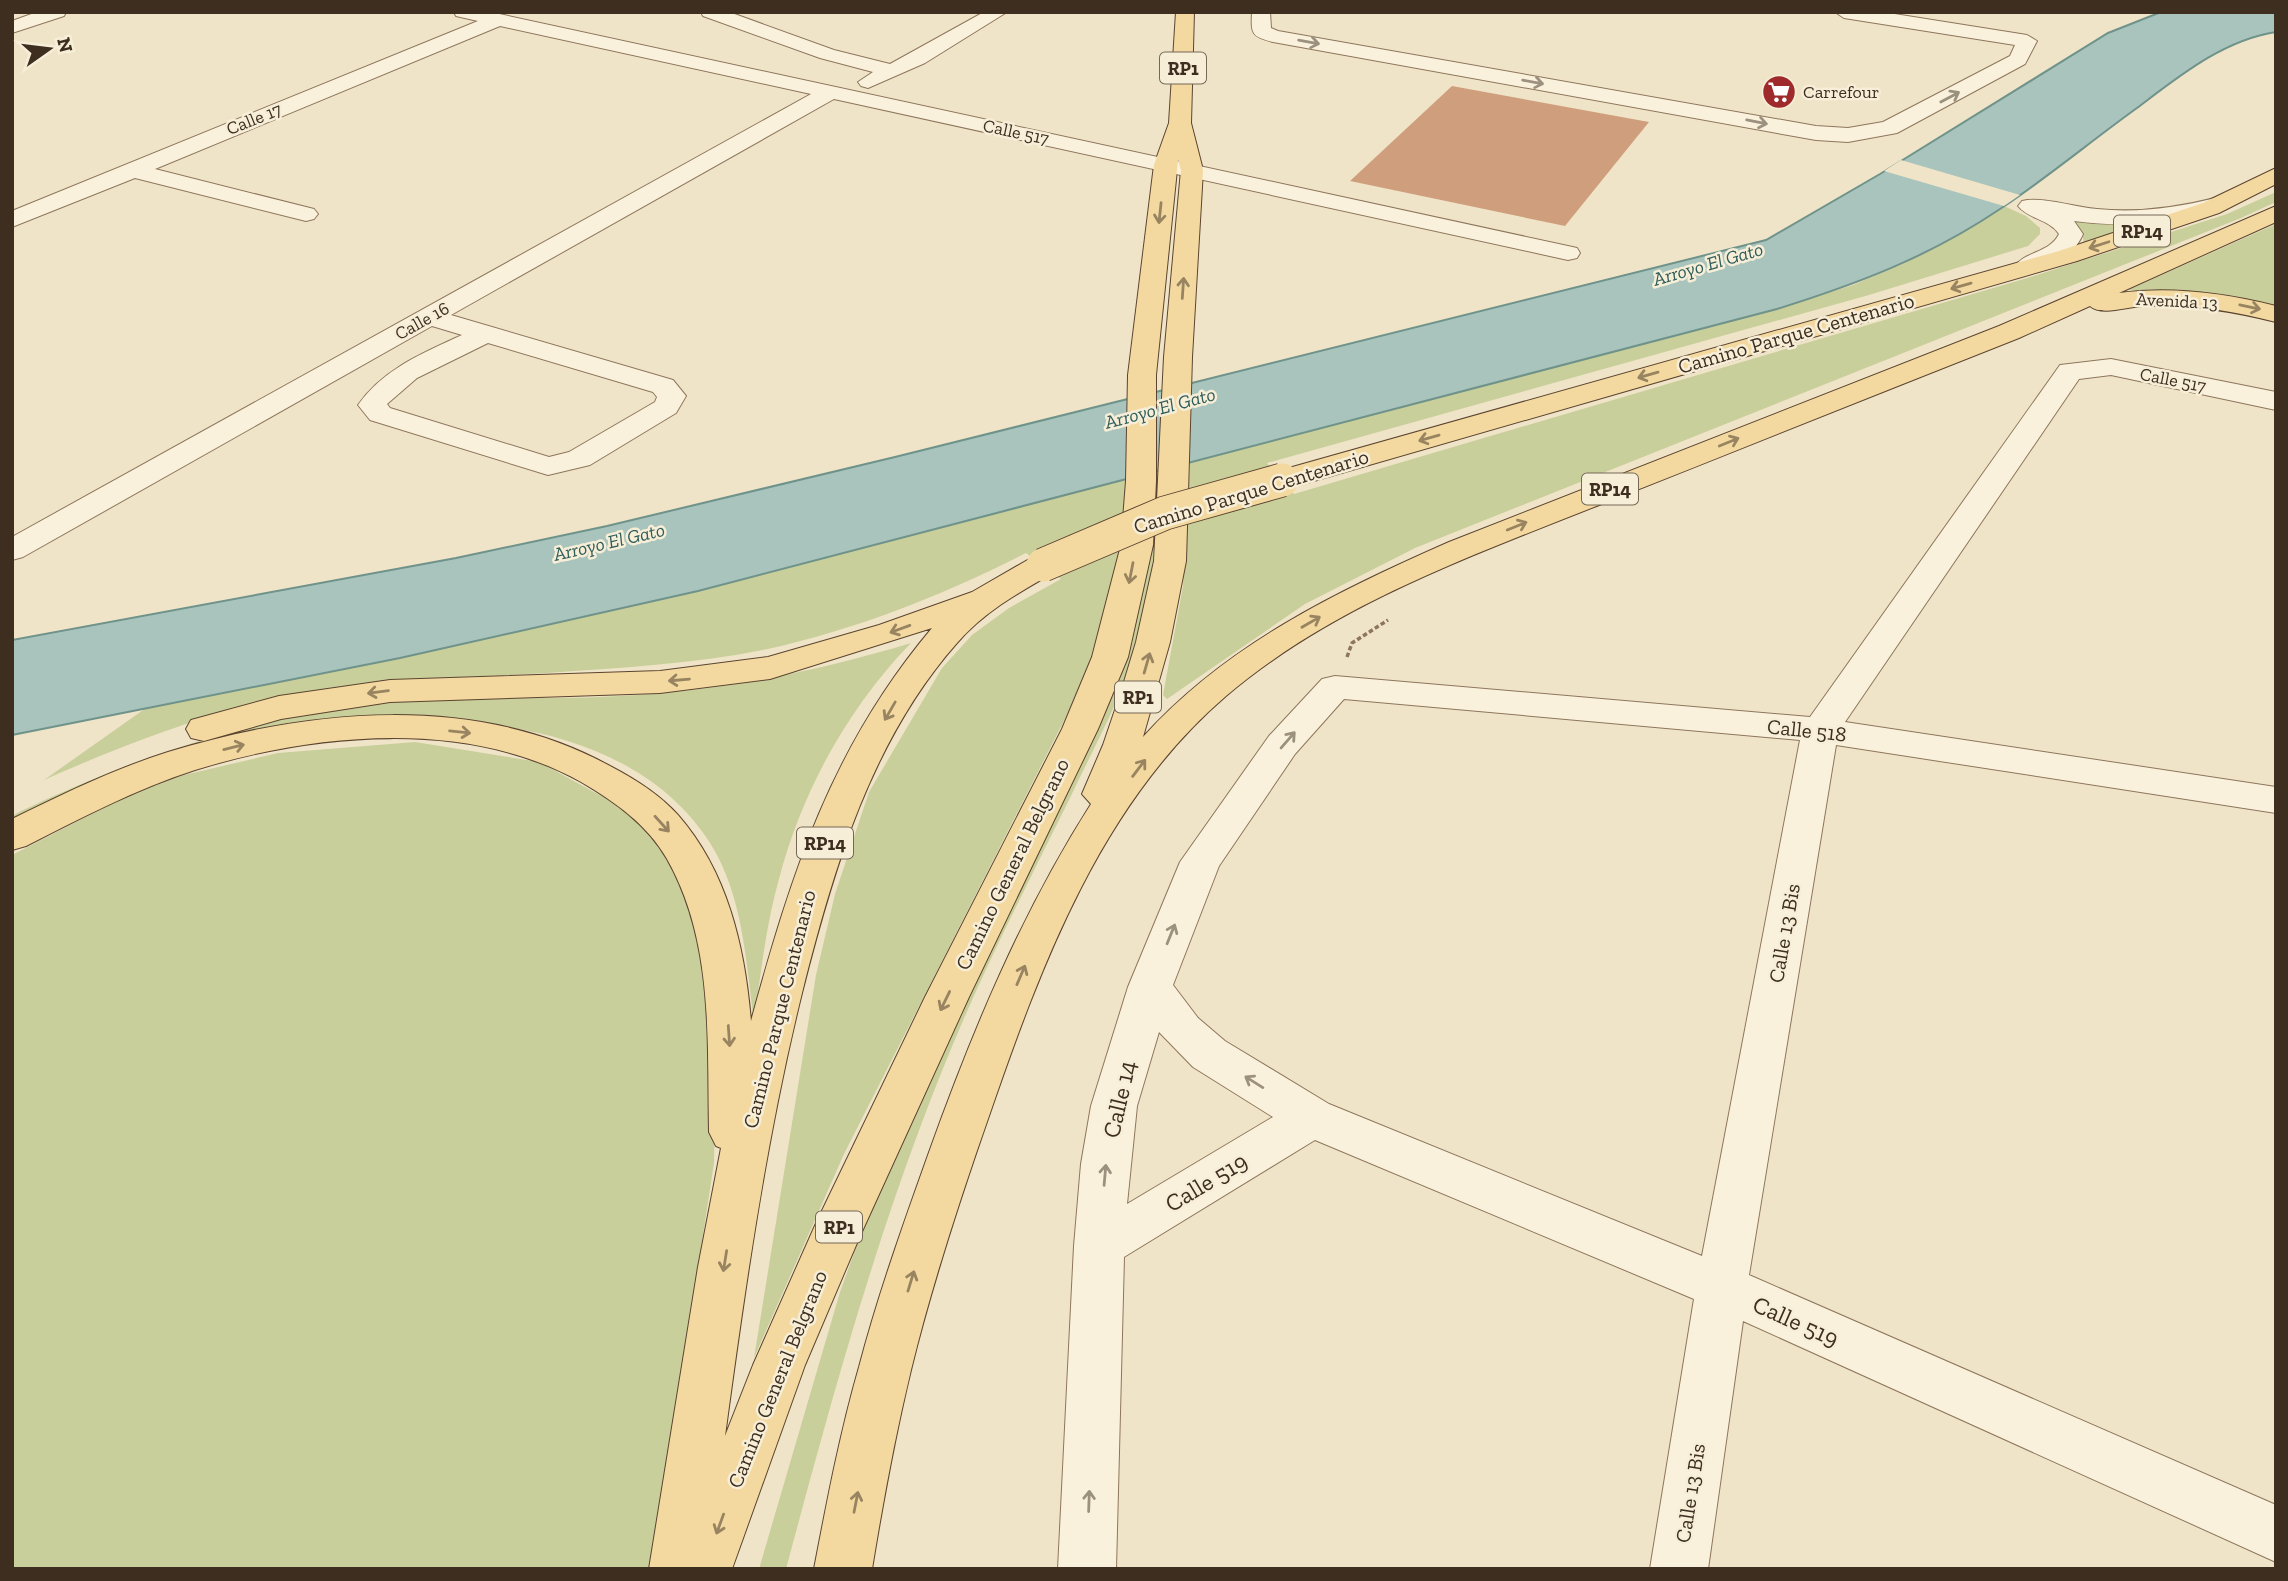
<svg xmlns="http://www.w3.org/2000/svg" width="2288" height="1581" viewBox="0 0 2288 1581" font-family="'Zilla Slab',serif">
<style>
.green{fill:#c9cf9b}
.water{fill:#a9c4bc;stroke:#6f938a;stroke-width:2}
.pier{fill:#f0e4c8}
.building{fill:#cf9f7d}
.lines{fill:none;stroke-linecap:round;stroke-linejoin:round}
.minor-casing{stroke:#8d765c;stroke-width:2}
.major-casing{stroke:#5b4430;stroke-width:2}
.path{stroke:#8d765c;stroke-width:3.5;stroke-dasharray:4.5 2.5;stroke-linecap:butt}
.minor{fill:#faf1dc;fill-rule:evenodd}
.major{fill:#f3d9a0;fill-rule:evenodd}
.major-bridge-casing{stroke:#5b4430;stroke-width:35;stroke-linecap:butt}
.major-bridge{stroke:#f3d9a0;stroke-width:33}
.oneway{stroke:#9c907e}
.oneway2{stroke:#988460}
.labels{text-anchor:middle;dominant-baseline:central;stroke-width:5;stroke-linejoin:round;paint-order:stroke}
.far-poi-label{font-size:18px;fill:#3d2e20;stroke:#f7eed8;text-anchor:start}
.far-street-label{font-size:18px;fill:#3d2e20;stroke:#f7eed8}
.shield{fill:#f7eed8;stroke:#756857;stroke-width:2}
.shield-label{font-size:19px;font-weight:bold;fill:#3d2e20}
.far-water-label{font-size:19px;font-style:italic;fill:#2f5d5a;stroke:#f7eed8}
.street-label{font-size:21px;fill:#3d2e20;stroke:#f7eed8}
.near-street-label{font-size:24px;fill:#3d2e20;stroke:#f7eed8}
</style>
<rect width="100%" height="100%" fill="#f0e4c8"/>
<path class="green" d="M2276 192V202L2241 218 1415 548 1305 604 1167 699 1163 695 1183 586 1190 463 1777 309 1853 285 1905 263 2004 206 2026 216 2040 228V234L2028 246 1869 295 1267 463 1294 494 2037 275 2227 214Z
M2066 219 2139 226 2084 244 2082 231Z
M2276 224V307L2198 292 2128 290Z
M1161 470C1156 533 1153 589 1136 650 1120 701 1092 751 1069 800 1025 889 979 978 942 1071 877 1232 831 1401 786 1569H759L840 1292 883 1173 1127 652 1146 577 1154 472Z
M1127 479 1118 558 1104 623 1076 697 844 1154 754 1358 816 975 835 894 869 792 942 668 972 635 1009 608 1061 579 1026 553C944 595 858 629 768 649 696 664 621 668 547 673 466 678 385 676 305 693 211 711 130 742 44 780L146 708 400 658 698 591Z
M911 643C848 708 802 791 779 879 766 925 761 973 754 1021 746 962 743 895 710 843 647 744 518 719 410 720 391 720 370 717 351 720 321 724 276 743 245 752 168 776 90 800 12 823V816L19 812C126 761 242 721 361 705 452 693 544 702 636 695 729 689 822 670 911 643Z
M415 742 539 762 638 816 719 935 714 1163 652 1569H12V855L154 782 278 753Z"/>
<path class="water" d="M2161 12H2276V32C2223 40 2178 77 2137 108 2091 141 2047 178 2000 209 1929 257 1857 284 1777 309L698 591 400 658 12 735V640L456 558 607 526 895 457 1766 240 1880 174 2108 33Z"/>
<path class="pier" d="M1901 160 2020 195 2004 206 1884 171Z"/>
<path class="building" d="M1452 86 1649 122 1565 226 1350 181Z"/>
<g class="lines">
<g class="minor-casing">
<path id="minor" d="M37 12H66L64 16 12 33V21Z
M454 12H490L1568 246 1577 248 1580 253 1577 258 1568 260 834 99 451 315 673 380 686 396 676 413 590 465 548 475 370 420 358 405C383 369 423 353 462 335L432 326 23 557 12 560V537L811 94 500 26 155 169 314 209 318 214 314 219 306 221 135 178 12 227V211L478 21 456 16ZM488 343 653 392 657 397 655 402 569 452 549 457 390 408 387 404 417 378Z
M701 12H729L834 50 890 64 984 12H1007L925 63 868 88 861 86 858 82 873 72 820 58 703 16Z
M1252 12H1270L1271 28 1278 31 1816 126 1848 128 1883 122 2010 56 2015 45 1844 18 1835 12H1882L2027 35 2037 41 2025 64 1897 133 1848 142 1816 140 1273 42C1251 36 1251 34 1252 12Z
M2215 198 2223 200 2227 205 2223 210C2173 224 2126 228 2074 221L2083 234C2074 256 2042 278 2018 272L2014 267C2025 251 2050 253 2059 234 2049 219 2028 219 2018 206L2022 201C2041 196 2075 207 2097 209 2137 213 2176 208 2215 198Z
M2111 359 2276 392V410L2111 375 2079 379 1845 722 2276 787V813L1836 745 1749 1275 2276 1505V1562L1743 1321 1708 1569H1650L1694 1299 1315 1140 1124 1257 1116 1569H1058L1074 1246 1081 1164 1091 1106 1128 987 1180 862 1269 736 1322 679 1335 676 1810 717 2060 365ZM1344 699 1800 740 1702 1256 1329 1104 1225 1041 1198 1018 1173 985 1219 866 1295 754ZM1159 1032 1193 1067 1273 1117 1127 1204 1137 1106Z"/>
</g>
<g class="major-casing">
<path id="major" d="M1176 12H1194L1191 123 1203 170 1192 357 1186 561 1170 642 1143 737C1227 644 1336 592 1449 542L1999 326 2276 206V222L2119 293C2172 286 2224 293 2276 306V322C2232 311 2187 303 2142 306 2127 307 2101 316 2090 306L2019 338C1882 392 1745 447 1609 501 1477 554 1335 603 1226 696 1101 803 1041 965 989 1116 960 1199 932 1284 911 1370 895 1436 883 1502 872 1569H814C827 1501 840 1433 859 1367 878 1295 903 1225 928 1155 972 1032 1021 914 1091 804L1082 794 1103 745 1120 695 1136 642 1154 561 1164 357 1181 170 1178 160 1156 375V481L1153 545 1128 657 1098 729 969 997 860 1236 805 1365 732 1569H649L698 1267 721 1148 716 1146 709 1132C707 1039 714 942 667 859 647 824 615 802 581 782 467 718 315 733 195 770 136 789 81 818 26 846L12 850V819C63 794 114 769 168 752 309 709 476 692 610 766 635 779 659 794 678 815 728 872 745 948 751 1021 792 872 831 748 932 628L770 679 660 693 390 702 281 719 204 741 191 738 186 729 191 720 279 696 390 680 660 671 768 657 879 625 972 592 1031 558 1043 555 1055 558 1059 565 1055 572C1018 593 985 611 957 643 871 740 833 870 802 993 766 1139 745 1288 725 1436L753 1365 817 1221 925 997 1062 729 1092 657 1121 545 1126 481 1128 375 1154 165 1169 123Z
M2276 168V184L2219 213 2077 261 1293 487 1282 489 1271 487 1267 480 1271 473 2059 251 2203 203Z"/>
</g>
<path class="path" d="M1347 657 1352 643 1388 620"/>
<use href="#minor" class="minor"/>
<use href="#major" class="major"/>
<g class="major-bridge-casing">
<path id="major-bridge" d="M1043 565 1165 513 1282 480"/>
</g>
<use href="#major-bridge" class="major-bridge"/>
</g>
<defs><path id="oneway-shaft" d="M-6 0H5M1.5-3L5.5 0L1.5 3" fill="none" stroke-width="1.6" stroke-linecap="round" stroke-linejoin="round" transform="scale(1.75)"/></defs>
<g class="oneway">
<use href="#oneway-shaft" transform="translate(1309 42) rotate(10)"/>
<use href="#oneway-shaft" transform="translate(1533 82) rotate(10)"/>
<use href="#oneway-shaft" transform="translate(1950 97) rotate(-28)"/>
<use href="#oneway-shaft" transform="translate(1757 122) rotate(11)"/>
<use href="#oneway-shaft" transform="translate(1288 740) rotate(-49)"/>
<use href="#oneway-shaft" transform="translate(1171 934) rotate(-68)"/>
<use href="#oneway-shaft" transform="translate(1254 1082) rotate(-148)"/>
<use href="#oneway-shaft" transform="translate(1105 1175) rotate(-85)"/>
<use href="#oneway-shaft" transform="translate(1089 1501) rotate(-88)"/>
</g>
<g class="oneway2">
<use href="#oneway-shaft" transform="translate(1160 213) rotate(96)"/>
<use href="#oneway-shaft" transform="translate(2099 245) rotate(162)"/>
<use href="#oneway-shaft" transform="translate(1961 286) rotate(164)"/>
<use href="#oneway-shaft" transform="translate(1183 288) rotate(-86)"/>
<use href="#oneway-shaft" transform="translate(2250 307) rotate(12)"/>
<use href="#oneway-shaft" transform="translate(1648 375) rotate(164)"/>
<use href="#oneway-shaft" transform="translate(1429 438) rotate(164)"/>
<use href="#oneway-shaft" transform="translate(1729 442) rotate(-22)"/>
<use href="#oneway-shaft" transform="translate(1517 526) rotate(-22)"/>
<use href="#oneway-shaft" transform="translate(1131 573) rotate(101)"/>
<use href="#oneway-shaft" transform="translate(1311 622) rotate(-30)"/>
<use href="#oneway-shaft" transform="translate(900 629) rotate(160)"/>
<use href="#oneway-shaft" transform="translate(1147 663) rotate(-74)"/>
<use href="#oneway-shaft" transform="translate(679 680) rotate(175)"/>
<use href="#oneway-shaft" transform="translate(378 692) rotate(173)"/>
<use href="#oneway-shaft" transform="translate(890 711) rotate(120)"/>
<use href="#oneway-shaft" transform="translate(460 732) rotate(6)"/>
<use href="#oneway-shaft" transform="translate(234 747) rotate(-14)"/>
<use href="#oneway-shaft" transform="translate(1139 768) rotate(-53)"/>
<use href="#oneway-shaft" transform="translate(662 824) rotate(48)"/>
<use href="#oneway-shaft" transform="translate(1021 975) rotate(-67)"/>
<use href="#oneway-shaft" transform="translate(945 1001) rotate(116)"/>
<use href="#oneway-shaft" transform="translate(729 1036) rotate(86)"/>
<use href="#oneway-shaft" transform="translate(725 1261) rotate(99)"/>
<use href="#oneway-shaft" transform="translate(911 1281) rotate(-73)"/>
<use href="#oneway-shaft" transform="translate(856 1502) rotate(-79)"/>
<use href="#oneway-shaft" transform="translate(720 1524) rotate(110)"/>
</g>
<defs>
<g id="supermarket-disc" transform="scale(1.75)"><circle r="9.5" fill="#9e2a2b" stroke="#f7eed8"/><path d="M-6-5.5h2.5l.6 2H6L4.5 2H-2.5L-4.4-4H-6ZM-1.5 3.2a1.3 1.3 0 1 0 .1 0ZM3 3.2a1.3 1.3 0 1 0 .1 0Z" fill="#fff"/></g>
</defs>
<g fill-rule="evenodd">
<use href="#supermarket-disc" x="1779" y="92"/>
</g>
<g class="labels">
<g class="far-poi-label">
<text x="1803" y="92">Carrefour</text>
</g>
<g class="far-street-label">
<text transform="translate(254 119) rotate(-22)">Calle 17</text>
<text transform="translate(1016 132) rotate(12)">Calle 517</text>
<text transform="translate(2177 301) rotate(3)">Avenida 13</text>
<text transform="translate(422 321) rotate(-29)">Calle 16</text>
<text transform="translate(2173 380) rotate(11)">Calle 517</text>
</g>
<g class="shield">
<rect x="1160" y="52.5" width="46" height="31" rx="5"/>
<rect x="2114" y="215.5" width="56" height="31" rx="5"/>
<rect x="1582" y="473.5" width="56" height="31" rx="5"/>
<rect x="1115" y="681.5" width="46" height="31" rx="5"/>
<rect x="797" y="827.5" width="56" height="31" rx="5"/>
<rect x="816" y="1211.5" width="46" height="31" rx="5"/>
</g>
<g class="shield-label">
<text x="1183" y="68">RP1</text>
<text x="2142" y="231">RP14</text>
<text x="1610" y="489">RP14</text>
<text x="1138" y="697">RP1</text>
<text x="825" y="843">RP14</text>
<text x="839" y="1227">RP1</text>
</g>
<g class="far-water-label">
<text transform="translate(1708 264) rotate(-16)">Arroyo El Gato</text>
<text transform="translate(1160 408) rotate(-15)">Arroyo El Gato</text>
<text transform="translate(609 542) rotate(-13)">Arroyo El Gato</text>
</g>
<g class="street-label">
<text transform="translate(1796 333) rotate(-16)">Camino Parque Centenario</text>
<text transform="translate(1251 491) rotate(-17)">Camino Parque Centenario</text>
<text transform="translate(1807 730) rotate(6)">Calle 518</text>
<text transform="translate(1012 864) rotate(-64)">Camino General Belgrano</text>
<text transform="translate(1784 933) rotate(-80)">Calle 13 Bis</text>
<text transform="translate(779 1009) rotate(-76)">Camino Parque Centenario</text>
<text transform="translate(777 1379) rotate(-68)">Camino General Belgrano</text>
<text transform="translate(1690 1493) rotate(-81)">Calle 13 Bis</text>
</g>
<g class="near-street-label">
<text transform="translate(1119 1099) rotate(-77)">Calle 14</text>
<text transform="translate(1206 1182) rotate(-31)">Calle 519</text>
<text transform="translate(1796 1321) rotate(24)">Calle 519</text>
</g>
</g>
<rect width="2288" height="1581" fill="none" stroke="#3d2e20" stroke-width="28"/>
<g transform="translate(49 49) rotate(76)" stroke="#f7eed8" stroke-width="5" paint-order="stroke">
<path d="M0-5L12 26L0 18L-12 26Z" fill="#3d2e20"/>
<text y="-10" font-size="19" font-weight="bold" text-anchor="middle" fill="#3d2e20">N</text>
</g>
</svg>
